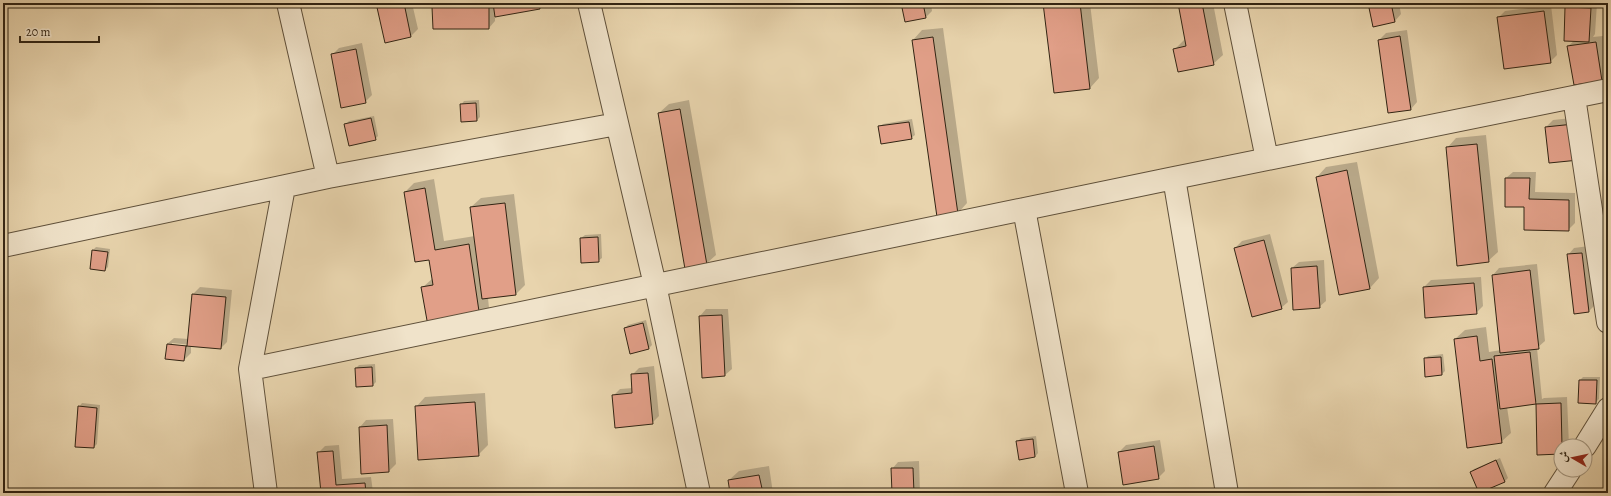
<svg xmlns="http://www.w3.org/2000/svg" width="1611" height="496" viewBox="0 0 1611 496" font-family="Alegreya,Amiri,serif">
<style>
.shadow{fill:#0003;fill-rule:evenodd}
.building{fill:#e19f88;stroke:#312413}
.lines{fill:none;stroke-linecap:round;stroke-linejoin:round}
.street-casing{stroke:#5f503a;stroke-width:24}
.street{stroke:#f0e3ca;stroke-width:22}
</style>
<rect width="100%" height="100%" fill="#e8d4ad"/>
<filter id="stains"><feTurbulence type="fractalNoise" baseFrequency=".005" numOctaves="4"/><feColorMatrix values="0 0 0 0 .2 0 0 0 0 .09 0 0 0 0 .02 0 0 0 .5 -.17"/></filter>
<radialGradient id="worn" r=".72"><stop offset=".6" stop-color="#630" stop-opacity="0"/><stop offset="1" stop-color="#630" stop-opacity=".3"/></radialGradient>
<path class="shadow" d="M377 3H412L418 29 411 36 386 42Z
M437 3H545L540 8 495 16V21L489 28 433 7Z
M902 3H931L932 11 926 17Z
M1044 3H1090L1099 78 1090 88 1055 92Z
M1179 3H1213L1223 55 1213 64 1175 49 1185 39Z
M1369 3H1399L1401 14 1395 21Z
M1570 3H1597L1595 34 1593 37 1603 36 1608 70V73L1602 80 1568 46 1574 41 1566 7Z
M1551 5 1557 55 1550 62 1498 18 1505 11Z
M943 28 967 203 958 213 938 216 913 40 922 30Z
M1407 30 1417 102 1411 109 1379 40 1386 33Z
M362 43 372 95 365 102 332 55 339 48Z
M479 100 480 117 477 120 462 121 461 105 464 101Z
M689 100 716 255 706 264 659 113 669 104Z
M374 116 378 136 375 139 345 125 349 121Z
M1581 117 1585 152 1546 127 1553 120Z
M912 119 915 135 911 138 879 127 883 124Z
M1486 135 1498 252 1488 261 1447 148 1456 138Z
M1357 162 1379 278 1370 288 1340 294 1317 177 1326 167Z
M1513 172H1536L1535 192 1575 193V223L1568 230 1525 206 1506 178Z
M434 179 444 241 475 236 471 207 481 198 514 194 525 285 516 294 488 298 489 308 480 317 422 288 433 278 430 259 405 192 414 183Z
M601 234 602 258 598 261 581 238 585 235Z
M1270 234 1288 302 1281 308 1235 248 1242 241Z
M1589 246 1595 305 1588 312 1568 255 1574 248Z
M96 247 110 249 108 267 105 270 93 250Z
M1324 260 1326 301 1319 307 1292 268 1299 262Z
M1537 264 1545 341 1537 348 1542 399 1544 398 1567 397 1569 446H1561V453L1538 454 1537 402 1535 403 1507 407 1511 433 1501 442 1455 339 1465 330 1486 327 1489 352 1501 350 1493 275 1499 268Z
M1481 277 1483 306 1476 313 1424 287 1431 280Z
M200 287 232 290 227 342 221 348 191 346V353L184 360 167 344 174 338 189 339 193 294ZM172 343 191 345V347L172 345Z
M706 309H728L732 369 725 375 700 316Z
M646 320 652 345 649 348 625 328 628 325Z
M1443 354 1445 371 1442 374 1425 359 1428 356Z
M375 364 376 382 373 385 356 368 359 365Z
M654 366 659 416 652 423 613 396 620 389 633 388 632 375 639 368Z
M1583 377H1600L1599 399 1595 403 1580 380Z
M485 393 488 445 478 455 416 407 425 397Z
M82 403 100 405 97 444 94 447 79 407Z
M393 419 396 464 389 471 362 473 360 427 366 420Z
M1036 436 1038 453 1035 457 1017 442 1021 438Z
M1160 440 1165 471 1158 478 1119 452 1126 445Z
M339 445 342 479 371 477 373 492 371 493H322L318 453 325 446Z
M1500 458 1508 478 1505 481 1479 492 1471 472 1474 469Z
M919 461 920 493H893L892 469 898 462Z
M769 466 773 493H731L729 480 739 471Z"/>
<path class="building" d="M376 3H404L411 37 385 43Z
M493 3H539L540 9 495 17Z
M901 3H923L926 18 905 22Z
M1043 3H1080L1090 89 1054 93Z
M1178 3H1202L1214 65 1178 72 1173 49 1186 46Z
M1368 3H1391L1395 22 1373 27Z
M489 5V29H433L432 7Z
M1565 7 1591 8 1589 42 1564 41Z
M1544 11 1551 63 1504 69 1497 17Z
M1400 36 1411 110 1388 113 1378 40Z
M933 37 958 214 937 217 912 40Z
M1596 42 1602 81 1574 85 1567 46Z
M356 49 366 103 341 108 331 54Z
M476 103 477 121 461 122 460 104Z
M680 109 707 265 685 269 658 113Z
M371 118 376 140 349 146 344 124Z
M909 122 912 139 881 144 878 126Z
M1574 124 1579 160 1549 163 1545 127Z
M1477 144 1489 262 1457 266 1446 147Z
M1347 170 1370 289 1339 295 1316 177Z
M1505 178H1530L1529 199 1569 200V231L1524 230V207H1505Z
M425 188 435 250 469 244 480 318 428 326 421 287 433 285 429 260 415 262 404 192Z
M505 203 516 295 482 299 470 207Z
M598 237 599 262 581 263 580 238Z
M1264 240 1282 309 1252 317 1234 248Z
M92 250 108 252 105 271 90 269Z
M1582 253 1589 312 1574 314 1567 254Z
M1317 266 1320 308 1293 310 1291 268Z
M1530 270 1539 349 1500 353 1492 275Z
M1474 283 1477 314 1425 318 1423 287Z
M192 294 226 297 221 349 186 346 184 361 165 359 167 344 187 346Z
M722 315 725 376 702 378 699 316Z
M643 323 649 349 630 354 624 328Z
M1477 336 1480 361 1492 359 1502 443 1467 448 1454 339Z
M1530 352 1536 404 1500 409 1494 356Z
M1441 357 1442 375 1425 377 1424 358Z
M372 367 373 386 356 387 355 368Z
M648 373 653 424 615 428 612 395 632 393 631 374Z
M1579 380H1597L1596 404 1578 403Z
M475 402 479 456 418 460 415 406Z
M1561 403 1562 446H1561V454L1537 455 1536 404Z
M78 406 97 408 94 448 75 447Z
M387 425 389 472 361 474 359 427Z
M1033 439 1035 457 1019 460 1016 441Z
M1154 446 1159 479 1123 485 1118 452Z
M333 451 336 485 365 483 366 493H321L317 452Z
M1496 460 1505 482 1479 493 1470 472Z
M891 468H913L914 493H892Z
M759 475 763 493H730L728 480Z"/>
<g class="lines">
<g class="street-casing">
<path id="street" d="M288 3 328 177
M589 3 655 285 699 493
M1235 3 1267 159
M1574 97 1608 322
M1174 178 1227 493
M1024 209 1077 493
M3 246 328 177 617 124
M250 369 1174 178 1608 90
M1585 446 1608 409
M266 493 250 369 284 187
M1555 493 1570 470"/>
</g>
<use href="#street" class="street"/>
</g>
<rect width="1611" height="496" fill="none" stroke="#e8d4ad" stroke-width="16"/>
<rect x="4" y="4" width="1603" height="488" fill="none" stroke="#312413" stroke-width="2"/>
<rect x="8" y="8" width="1595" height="480" fill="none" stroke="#312413"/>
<g transform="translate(1573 458) rotate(279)"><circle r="19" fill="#f0e3ca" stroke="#a49781"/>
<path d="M0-3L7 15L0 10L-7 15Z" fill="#8f2418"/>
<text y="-6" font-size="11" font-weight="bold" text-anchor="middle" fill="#312413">ش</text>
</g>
<path d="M20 36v6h79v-6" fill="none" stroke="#312413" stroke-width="2"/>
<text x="26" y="36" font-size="12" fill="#312413" stroke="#f0e3ca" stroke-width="3" paint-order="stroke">20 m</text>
<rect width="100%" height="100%" filter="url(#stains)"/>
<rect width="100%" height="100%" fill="url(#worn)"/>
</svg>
